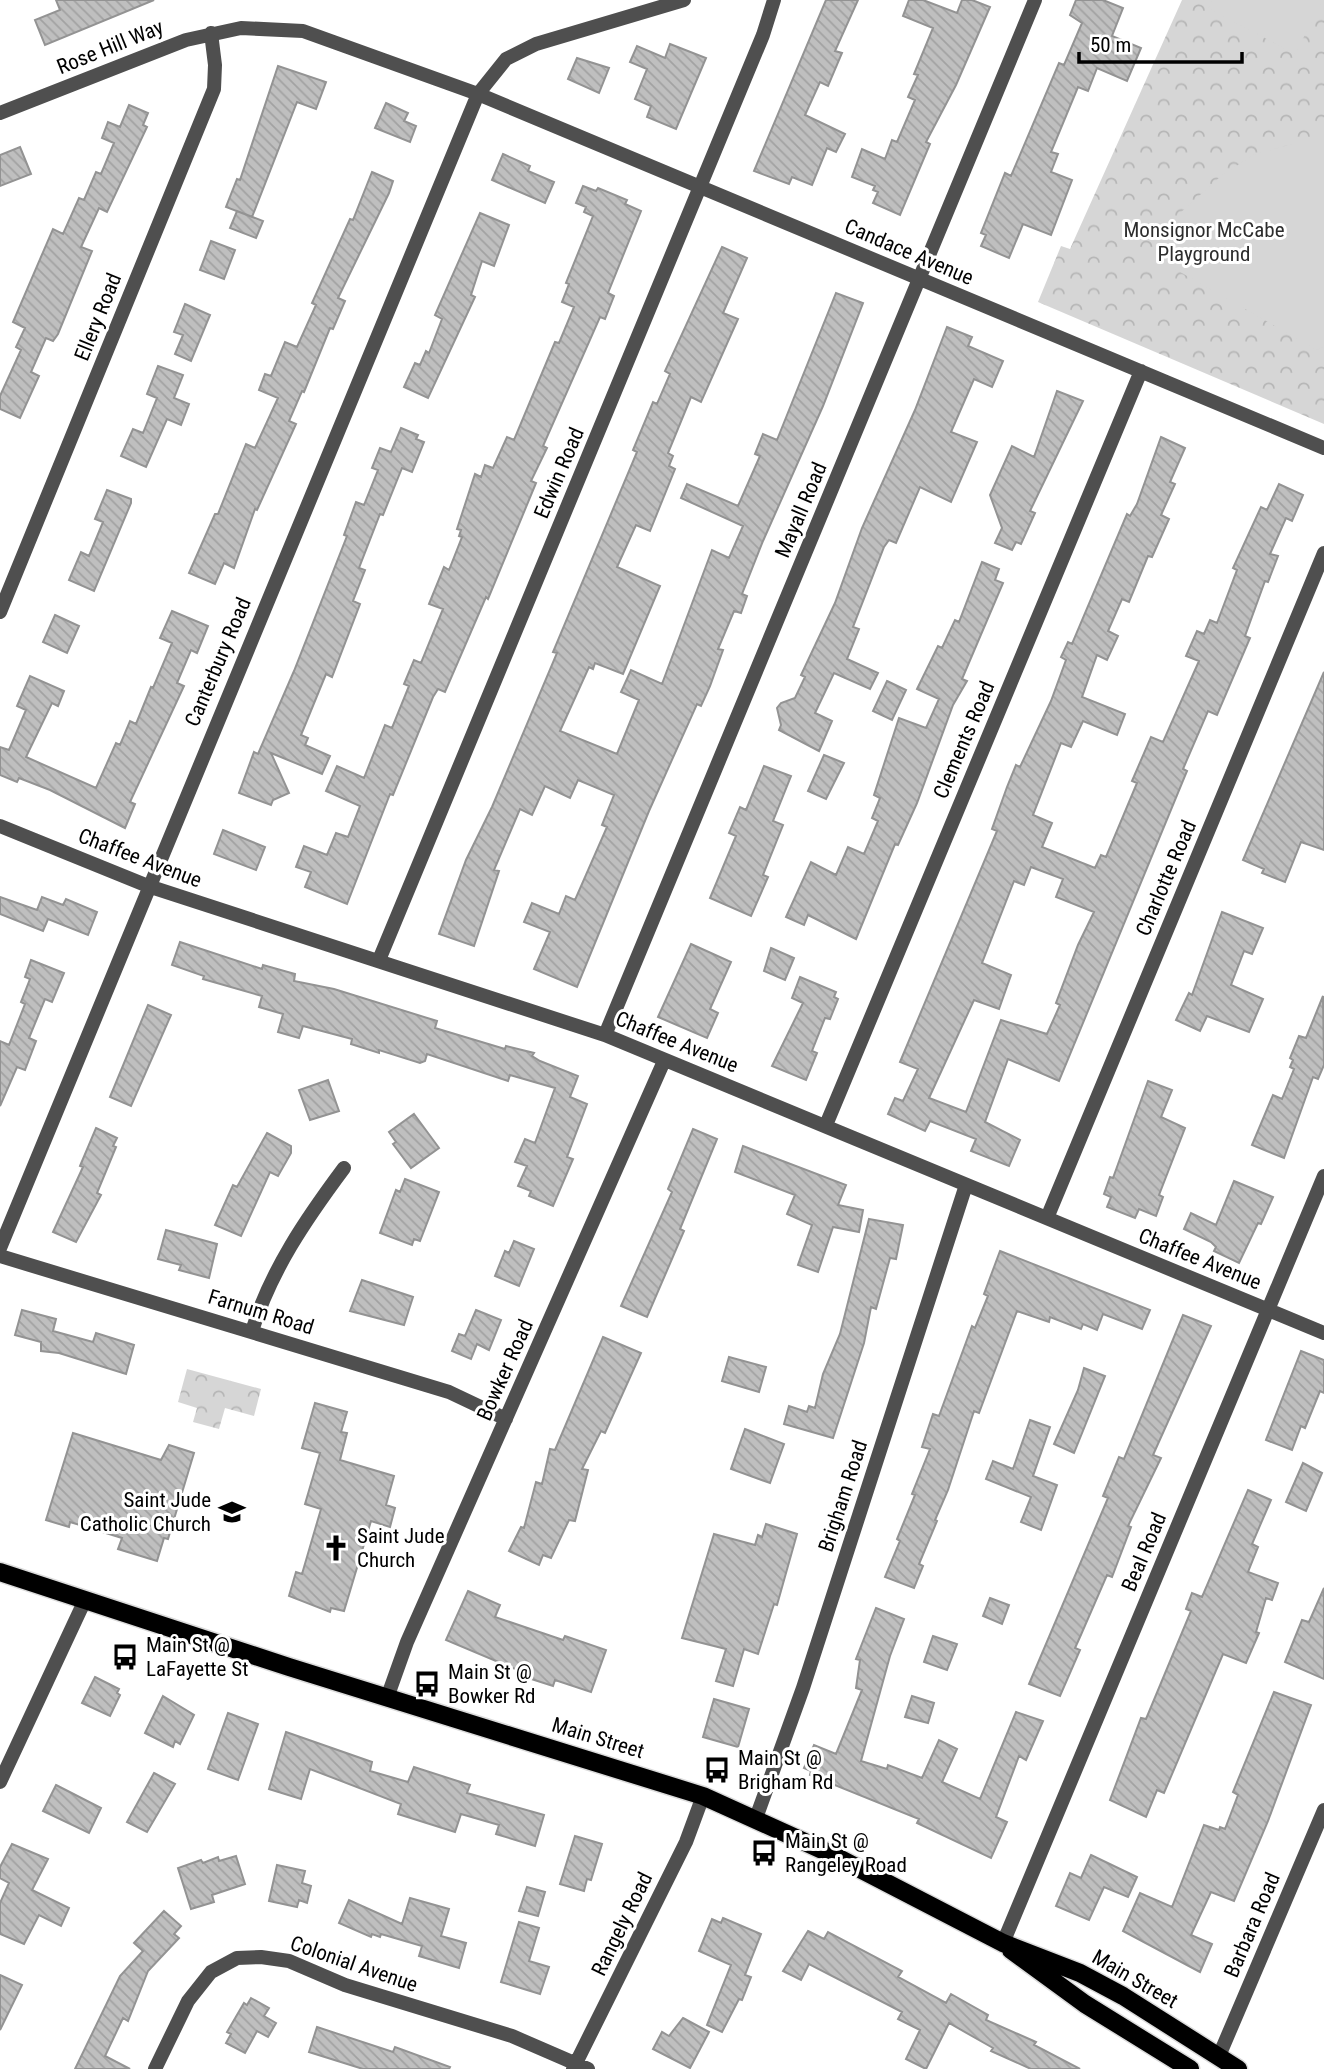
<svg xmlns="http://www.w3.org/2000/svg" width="1324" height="2069" viewBox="0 0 1324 2069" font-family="'Roboto Condensed',sans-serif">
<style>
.forest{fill:url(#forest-crowns)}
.garden{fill:#d6d6d6}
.building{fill:url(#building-back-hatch);stroke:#939393;stroke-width:2;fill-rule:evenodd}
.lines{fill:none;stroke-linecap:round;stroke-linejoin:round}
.primary-casing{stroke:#dbdbdb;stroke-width:21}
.street{stroke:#4f4f4f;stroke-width:14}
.primary{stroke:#000;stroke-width:18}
.labels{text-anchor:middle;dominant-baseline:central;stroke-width:6;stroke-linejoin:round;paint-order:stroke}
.street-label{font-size:21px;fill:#000;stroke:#fff}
.park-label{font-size:21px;fill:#2d2d2d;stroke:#fff}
.poi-label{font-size:21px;fill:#000;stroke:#fff;text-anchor:start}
</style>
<defs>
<pattern id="forest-crowns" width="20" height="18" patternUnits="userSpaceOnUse" patternTransform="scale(1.75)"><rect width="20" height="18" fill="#d6d6d6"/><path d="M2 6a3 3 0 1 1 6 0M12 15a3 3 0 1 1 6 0" fill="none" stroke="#b6b6b6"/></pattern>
<pattern id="building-back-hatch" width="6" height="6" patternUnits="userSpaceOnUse" patternTransform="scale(1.75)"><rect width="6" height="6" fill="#bfbfbf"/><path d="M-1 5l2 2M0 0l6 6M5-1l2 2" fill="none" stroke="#a2a2a2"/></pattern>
</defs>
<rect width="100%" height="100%" fill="#fff"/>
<path class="forest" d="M1182 0H1324V424L1038 302 1061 246 1070 249Z
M187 1369 261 1389 254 1416 225 1408 219 1429 193 1422 197 1408 178 1402Z"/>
<path class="garden" d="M1213 0H1323L1295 54 1208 8Z
M1292 144H1324V347L1317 350 1159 260 1180 213 1221 176 1253 155Z"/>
<path class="building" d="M56 0H154L45 45 35 20 60 10Z
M826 0H858L835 51 842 53 828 86 820 82 805 115 845 134 836 152 827 148 812 185 792 177 789 184 754 171Z
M909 0H923L957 13 962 0H972L990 7 956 85 926 142 930 144 900 215 873 203 878 192 873 190 875 186 852 177 862 149 885 159 892 140 897 142 915 100 908 97 918 75 914 74 933 28 903 16Z
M1076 0H1103L1123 8 1112 36 1141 48 1127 81 1097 68 1088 91 1078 87 1051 152 1058 154 1051 172 1072 180 1051 235 1023 224 1009 258 981 246 986 235 981 233 1005 173 1011 176 1059 63 1064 65 1082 23 1070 15Z
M670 44 706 58 676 129 647 117 651 106 635 99 647 69 630 62 637 46 665 58Z
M577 58 609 68 599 93 568 79Z
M278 66 326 82 316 109 297 102 252 217 226 207 237 179 240 180Z
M386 103 408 113 404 121 416 126 410 142 375 128Z
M129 105 148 113 143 125 147 127 107 212 99 208 81 247 92 251 58 334 53 341 46 338 31 372 39 376 20 418 0 409V396L21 350 16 347 25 328 13 322 53 229 63 234 79 198 84 200 96 172 101 174 114 143 102 138 108 122 120 127Z
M20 147 31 174 0 186V155Z
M503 154 530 166 528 171 554 182 545 203 492 180Z
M372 172 393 181 389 193 338 298 345 301 333 329 330 328 304 392 302 391 289 421 296 424 257 510 255 509 234 568 224 563 215 584 189 573 215 514H218L246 444 255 448 278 398 259 390 265 374 271 376 285 342 297 347 316 305 312 303 350 219 353 220Z
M583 186 596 191 598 188 627 200 625 204 641 211 608 293 614 296 605 319 600 317 543 446 547 448 531 481 536 483 488 599 486 597 445 692 438 689 433 697 393 795 390 794 347 904 305 887 311 872 296 867 304 846 327 855 336 833 348 837 360 806 326 791 337 766 364 778 385 725 392 728 409 686 404 684 414 660 421 663 443 609 429 604 444 567 449 570 462 537 459 536 461 530 457 529 475 474 481 477 485 465 493 468 507 437 514 440 555 342 559 343 574 307 562 302 569 284 566 283 593 216 584 212 586 207 576 203Z
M237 211 263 221 256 238 230 228Z
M480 213 509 225 494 266 482 261 471 295 475 297 428 398 404 387 415 363 420 365 426 351 429 353 442 319 435 315Z
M211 241 235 250 224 279 200 270Z
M722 247 747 258 723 313 738 319 701 402 691 397 668 453 673 456 669 466 675 469 650 531 636 525 617 567 660 586 623 674 595 663 593 669 589 667 560 731 617 754 639 700 621 692 631 670 662 684 712 550 729 558 743 526 681 498 687 484 738 506 760 456 755 454 763 434 777 440 836 293 863 303 823 406 763 541 742 594 747 596 741 613 734 611 718 649 723 650 710 686 701 706 697 704 649 811 577 987 534 969 550 932 524 922 532 903 559 914 566 896 575 900 607 827 602 825 614 795 578 780 570 798 545 786 532 815 520 809 494 870 499 871 474 946 439 934 466 860 492 807 557 653 553 652 637 452 633 450 653 402 657 404 670 374 665 371Z
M185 304 210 315 191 361 175 354 183 335 174 332Z
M947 327 972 337 968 346 1003 361 992 387 974 379 951 432 977 442 951 502 920 487 896 543 889 540 884 547 853 627 859 629 847 659 878 673 870 689 834 673 815 713 832 721 819 751 779 730 781 725 777 708 781 703 795 698 805 677 801 675 835 603 862 528 915 410Z
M158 366 183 375 174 398 189 404 181 425 167 419 146 467 121 456 133 429 143 433 157 398 147 394Z
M1057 391 1083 401 1030 511 1035 513 1021 544 1016 542 1012 550 995 543 1002 528 990 495 1012 446 1034 457Z
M401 428 418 435 416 439 424 442 412 472 402 468 383 515 380 514 359 568 365 570 353 601 360 604 332 677 326 674 301 735 308 738 305 745 330 756 322 774 271 753 289 793 273 800 271 805 239 793 254 752 258 754 294 671 347 536 344 535 356 502 364 505 378 470 372 468 380 448 391 452Z
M1161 437 1185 448 1170 482 1175 484 1161 515 1169 519 1152 557 1148 556 1129 602 1122 599 1108 631 1118 636 1107 660 1097 655 1082 697 1125 714 1117 735 1083 721 1071 747 1061 743 1033 815 1052 823 1042 847 1095 868 1101 855 1106 857 1137 783 1132 781 1151 737 1163 742 1199 661 1186 656 1197 631 1204 634 1210 620 1217 623 1237 570 1233 568 1261 507 1267 510 1279 484 1303 495 1292 521 1286 518 1270 554 1278 556 1268 582 1265 581 1245 636 1250 638 1217 715 1208 711 1183 769 1187 771 1059 1081 1008 1059 985 1122 1020 1140 1009 1166 971 1151 976 1139 930 1121 925 1131 888 1114 895 1098 903 1101 918 1069 900 1062 997 831 992 829 1007 787 1016 765 1020 767 1051 701 1066 660 1061 657 1068 642 1072 644 1127 514 1130 516 1137 504ZM1031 867 1063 879 1056 897 1094 912 1078 945 1056 1003 1060 1005 1047 1034 1001 1020 966 1112 929 1098 974 1000 999 1009 1011 975 982 963 1014 881 1024 885Z
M107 490 131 499V503L94 591 69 580 81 552 89 556 103 522 95 519Z
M982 562 999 569 995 580 1003 583 962 679 967 681 953 705 917 803 898 845 895 844 856 939 808 915 804 925 786 917 811 862 836 875 848 847 864 854 878 821 872 818 880 798 874 795 899 718 926 728 939 699 917 689 938 646 942 648 955 620 959 622Z
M172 611 208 626 197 653 191 650 177 683 184 686 130 802 135 804 125 828 50 790 19 778 17 782 0 775V747L9 750 26 710 17 706 30 676 64 691 58 706 52 703 26 757 96 788 116 743 120 745 130 721 136 724 151 687 153 688 172 643 160 638Z
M55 615 79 626 67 653 43 642Z
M1324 672V850L1301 842 1285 882 1262 873 1264 869 1243 860Z
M887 681 906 690 892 720 873 711Z
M824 755 844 763 826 799 808 791Z
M764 766 791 776 773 821 783 825 763 875 768 877 751 916 710 898 736 836 729 833 740 807 746 810Z
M223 830 265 847 256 870 214 854Z
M0 897 37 910 42 897 63 905 66 899 97 912 88 935 48 919 43 931 0 914Z
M1222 912 1263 928 1252 954 1244 951 1231 985 1263 999 1249 1032 1207 1016 1200 1031 1176 1020 1189 993 1192 995Z
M180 942 262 969 263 965 295 974 294 981 334 989 437 1021 435 1028 505 1049 506 1046 534 1053 532 1056 540 1061 578 1076 570 1097 587 1104 567 1157 573 1159 553 1206 529 1196 531 1191 518 1186 527 1166 515 1162 525 1139 535 1143 555 1088 510 1075 508 1081 427 1054 425 1061 420 1063 379 1050V1053L351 1044 352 1039 303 1026 299 1038 278 1032 283 1014 259 1007 262 996 203 979 204 976 172 965Z
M691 944 731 962 710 1009 718 1013 707 1038 658 1017Z
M771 948 794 958 785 980 764 971Z
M31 960 64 973 52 1002 45 999 29 1038 36 1041 25 1070 17 1067 0 1106V1041L9 1045 25 1004 21 1002 30 979 25 977Z
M800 977 836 992 834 997 838 999 830 1019 825 1018 812 1051 817 1053 806 1080 772 1066 803 1003 792 998Z
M1323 996 1324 1065 1318 1079 1313 1077 1284 1158 1252 1145 1273 1095 1282 1099 1294 1069 1290 1067 1293 1060 1290 1058 1299 1036 1306 1038Z
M148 1005 171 1015 131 1106 110 1097Z
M328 1080 339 1111 310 1120 299 1090Z
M1148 1081 1172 1090 1161 1117 1185 1128 1159 1195 1163 1197 1156 1216 1139 1209 1135 1218 1107 1207 1111 1197 1104 1194 1110 1177 1113 1178Z
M414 1114 439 1148 411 1168 393 1144 396 1142 389 1132Z
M96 1128 117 1138 113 1146 116 1147 97 1193 101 1195 76 1242 53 1232 83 1167 80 1166Z
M693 1129 717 1139 680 1229 684 1231 647 1317 621 1306 672 1192 668 1189Z
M267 1133 291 1146V1153L278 1176 270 1172 241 1236 215 1225 233 1185 237 1187Z
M743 1146 846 1185 838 1205 863 1210 859 1232 833 1227 818 1272 798 1265 812 1225 787 1214 795 1195 735 1172Z
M405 1179 439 1192 420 1241 414 1239 412 1245 380 1233 396 1190 400 1192Z
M1234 1181 1273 1197 1261 1224 1258 1223 1239 1263 1214 1251 1216 1247 1211 1242 1184 1229 1191 1213 1216 1225Z
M869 1219 903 1225 896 1259 890 1258 876 1309 871 1307 864 1343 833 1438 784 1424 789 1406 807 1412 809 1406 815 1408 823 1374 840 1334Z
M166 1230 217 1244 209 1278 179 1270 181 1265 158 1259Z
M514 1241 534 1249 519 1286 495 1276 505 1251 509 1253Z
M1000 1251 1150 1310 1142 1329 1103 1314 1097 1330 1083 1324 1081 1329 1050 1317 1049 1322 1017 1311 979 1413 974 1411 948 1490 935 1520 937 1521 919 1564 923 1566 914 1588 885 1577 900 1541 897 1539 915 1495 912 1494 930 1449 922 1447 933 1414 939 1416 972 1326 975 1328 988 1296 984 1294Z
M362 1280 413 1297 404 1325 350 1311Z
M22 1310 56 1319 53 1331 93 1342 96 1333 134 1345 126 1374 59 1353 41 1351V1342L15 1335Z
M476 1310 501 1320 489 1350 477 1344 471 1359 452 1351 459 1334 465 1336Z
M1183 1315 1211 1326 1153 1455 1161 1458 1128 1526 1131 1527 1112 1577 1107 1575 1080 1637 1075 1648 1080 1650 1060 1696 1029 1684 1108 1498 1103 1496 1119 1457 1124 1459Z
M603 1337 641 1353 605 1433 601 1431 582 1469 588 1470 575 1521 569 1520 551 1558 543 1555 539 1565 509 1551 521 1527 524 1528 536 1482 542 1484 550 1449 555 1450Z
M1301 1351 1324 1360V1393L1320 1391 1305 1428 1301 1426 1292 1450 1266 1440Z
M729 1357 766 1367 759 1392 722 1381Z
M1084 1368 1105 1376 1074 1453 1054 1444 1078 1390Z
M315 1403 347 1412 341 1432 347 1433 340 1460 394 1476 386 1505 395 1508 390 1527 371 1521 344 1611 331 1608 330 1612 289 1596 296 1572 302 1574 321 1509 305 1504 320 1453 302 1448Z
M1030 1420 1050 1427 1033 1476 1057 1485 1041 1530 1021 1522 1031 1497 986 1479 993 1461 1013 1469Z
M745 1429 784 1444 770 1483 731 1469Z
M73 1433 161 1460 169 1445 194 1453 168 1539 164 1538 157 1561 118 1549 122 1538 70 1522 69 1527 46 1520Z
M1303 1463 1322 1473 1306 1511 1286 1502Z
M1248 1490 1271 1500 1252 1544 1258 1547 1248 1572 1278 1583 1272 1600 1266 1598 1256 1632 1259 1633 1246 1663 1223 1654 1164 1793 1157 1790 1146 1817 1110 1800 1141 1718 1146 1719 1191 1611 1186 1609 1192 1593 1202 1597Z
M766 1524 797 1534 777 1605 774 1604 758 1654 744 1649 733 1686 716 1681 726 1649 682 1638 714 1534 755 1545 758 1535 762 1537Z
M1324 1588V1679L1285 1662 1302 1620 1309 1622Z
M468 1591 500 1605 495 1617 563 1640 565 1636 606 1650 591 1692 555 1680 553 1686 519 1675 520 1671 446 1640Z
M990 1598 1009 1605 1002 1624 983 1616Z
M876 1608 904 1619 890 1656 861 1761 887 1769 888 1765 922 1778 939 1740 957 1749 942 1782 980 1799 1016 1712 1043 1721 1026 1760 1019 1756 996 1817 1007 1822 991 1858 917 1823 919 1819 810 1775 811 1771 804 1768 814 1745 836 1754 862 1690 856 1688 860 1660 856 1659Z
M933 1636 957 1644 947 1670 924 1662Z
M95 1677 119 1689 117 1693 120 1695 110 1716 82 1703Z
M1274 1692 1311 1705 1268 1821 1234 1901 1211 1892 1191 1935 1212 1944 1200 1972 1123 1931 1140 1893 1172 1907 1204 1825 1219 1830 1220 1827 1225 1829 1238 1795 1233 1792Z
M163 1696 194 1715 180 1744 175 1741 173 1747 145 1733Z
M912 1696 934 1703 928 1723 905 1717Z
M714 1699 749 1709 738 1747 703 1737Z
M228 1713 258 1724 238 1780 208 1769Z
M286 1732 372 1762 370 1771 408 1782 414 1767 470 1785 467 1793 544 1815 535 1846 496 1834 499 1825 461 1814 455 1832 398 1814 401 1804 310 1769 301 1799 269 1789Z
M154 1773 175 1784 147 1832 127 1822Z
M56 1785 101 1808 89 1833 43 1811Z
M575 1836 602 1844 591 1880 587 1879 584 1891 560 1884Z
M12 1844 48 1859 32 1890 69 1908 61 1926 39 1915 24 1944 0 1934V1903L9 1883 0 1878V1867Z
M1091 1855 1137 1877 1128 1897 1104 1887 1089 1920 1056 1906 1070 1873 1081 1878Z
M236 1856 245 1884 212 1895 214 1902 191 1909 178 1868 201 1860 203 1863 218 1857 219 1861Z
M277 1865 305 1871 302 1883 311 1886 307 1903 299 1900 297 1907 269 1901Z
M527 1887 545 1892 538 1916 519 1911Z
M410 1898 449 1909 441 1936 466 1943 459 1968 419 1956 422 1946 381 1934 380 1937 372 1934 371 1937 339 1923 349 1900 402 1924Z
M164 1911 181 1926 174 1934 179 1938 148 1971 128 2021 123 2018 105 2056 130 2069H75L120 1976 143 1951 134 1943Z
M723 1918 761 1934 745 1975 751 1977 742 2000 739 1999 722 2032 707 2025 731 1965 699 1951 712 1919 721 1923Z
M519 1922 539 1928 529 1961 549 1967 540 1994 501 1982Z
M808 1931 824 1939 828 1932 902 1971 898 1977 946 2003 951 1994 988 2015 986 2020 1036 2042 1034 2045 1080 2069H1031L991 2051 993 2048 949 2023 926 2069 906 2059 920 2030 898 2019 902 2012 809 1964 801 1980 783 1971Z
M0 1975 22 1985 0 2030Z
M251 1998 269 2008 264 2016 276 2023 268 2037 257 2031 245 2053 226 2043 231 2034 227 2032 244 2003 247 2005Z
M683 2018 709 2032 690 2068 653 2049 662 2032 669 2036Z
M317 2027 393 2052 395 2047 450 2067 449 2069H363L309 2052Z"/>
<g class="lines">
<g class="primary-casing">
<path id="primary" d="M0 1572 289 1667 703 1796 829 1853 1003 1943 1080 1973 1123 1996 1238 2069
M1011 1950 1085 2004 1190 2069"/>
</g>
<path class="street" d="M0 113 186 40 241 28 303 31 478 94 1324 448
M0 612 214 89 215 65 211 33
M0 826 148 886 605 1035 1324 1333
M379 960 763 35 774 0
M605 1035 1035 0
M826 1125 1141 371
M1047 1218 1324 553
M0 1248 478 94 506 59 536 44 684 0
M0 1256 449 1392 506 1419
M252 1331C271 1270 306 1219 344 1168
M387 1698 407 1642 664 1061
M0 1782 85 1600
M756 1818 803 1688 966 1185
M1003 1943 1324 1176
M1219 2056 1324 1810
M155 2069 188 2001 211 1972 237 1958 261 1957 289 1961 345 1985 512 2036 588 2069
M573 2069 686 1842 703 1796"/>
<use href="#primary" class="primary"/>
</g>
<defs>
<g id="school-bare" transform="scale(2.1)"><path d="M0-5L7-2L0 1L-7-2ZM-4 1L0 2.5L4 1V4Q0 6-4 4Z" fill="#000" stroke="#fff" stroke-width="2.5" paint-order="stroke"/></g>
<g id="church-bare" transform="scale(2.1)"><path d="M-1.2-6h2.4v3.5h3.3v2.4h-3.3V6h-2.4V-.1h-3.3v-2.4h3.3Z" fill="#000" stroke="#fff" stroke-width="2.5" paint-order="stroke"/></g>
<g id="bus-bare" transform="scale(2.1)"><path d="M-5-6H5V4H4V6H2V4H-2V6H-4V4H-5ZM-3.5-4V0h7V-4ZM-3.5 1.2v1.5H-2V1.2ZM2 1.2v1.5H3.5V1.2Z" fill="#000" stroke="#fff" stroke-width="2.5" paint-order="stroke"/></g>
</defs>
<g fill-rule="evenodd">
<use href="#school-bare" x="232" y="1512"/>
<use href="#church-bare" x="336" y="1548"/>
<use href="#bus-bare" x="125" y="1657"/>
<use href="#bus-bare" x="427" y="1684"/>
<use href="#bus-bare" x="717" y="1770"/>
<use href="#bus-bare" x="764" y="1853"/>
</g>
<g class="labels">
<g class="street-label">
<text transform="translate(110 47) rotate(-22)">Rose Hill Way</text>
<text transform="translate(909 252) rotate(23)">Candace Avenue</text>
<text transform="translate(98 317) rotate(-68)">Ellery Road</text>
<text transform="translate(559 473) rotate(-67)">Edwin Road</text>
<text transform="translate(801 510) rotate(-67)">Mayall Road</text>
<text transform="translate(218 662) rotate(-67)">Canterbury Road</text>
<text transform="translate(964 740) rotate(-67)">Clements Road</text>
<text transform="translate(140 858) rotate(21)">Chaffee Avenue</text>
<text transform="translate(1166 878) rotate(-67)">Charlotte Road</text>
<text transform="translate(677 1042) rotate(22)">Chaffee Avenue</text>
<text transform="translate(1200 1259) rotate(22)">Chaffee Avenue</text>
<text transform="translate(261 1312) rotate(17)">Farnum Road</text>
<text transform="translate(505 1370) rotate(-66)">Bowker Road</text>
<text transform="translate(843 1496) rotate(-72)">Brigham Road</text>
<text transform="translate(1144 1552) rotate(-67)">Beal Road</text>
<text transform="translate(598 1738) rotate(17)">Main Street</text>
<text transform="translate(622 1924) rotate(-64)">Rangely Road</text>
<text transform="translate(1252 1925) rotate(-67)">Barbara Road</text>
<text transform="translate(354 1964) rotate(19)">Colonial Avenue</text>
<text transform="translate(1135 1979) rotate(30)">Main Street</text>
</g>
<g class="park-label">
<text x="1204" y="230">Monsignor McCabe<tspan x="1204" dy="24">Playground</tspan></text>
</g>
<g class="poi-label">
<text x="211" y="1500" text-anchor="end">Saint Jude<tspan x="211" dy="24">Catholic Church</tspan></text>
<text x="357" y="1536">Saint Jude<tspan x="357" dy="24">Church</tspan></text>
<text x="146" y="1645">Main St @<tspan x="146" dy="24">LaFayette St</tspan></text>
<text x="448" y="1672">Main St @<tspan x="448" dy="24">Bowker Rd</tspan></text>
<text x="738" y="1758">Main St @<tspan x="738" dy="24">Brigham Rd</tspan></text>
<text x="785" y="1841">Main St @<tspan x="785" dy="24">Rangeley Road</tspan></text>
</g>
</g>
<path d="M1079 52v10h163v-10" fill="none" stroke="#000000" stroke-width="3.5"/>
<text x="1090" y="52" font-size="21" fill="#000000" stroke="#ffffff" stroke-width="5" paint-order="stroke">50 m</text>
</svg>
